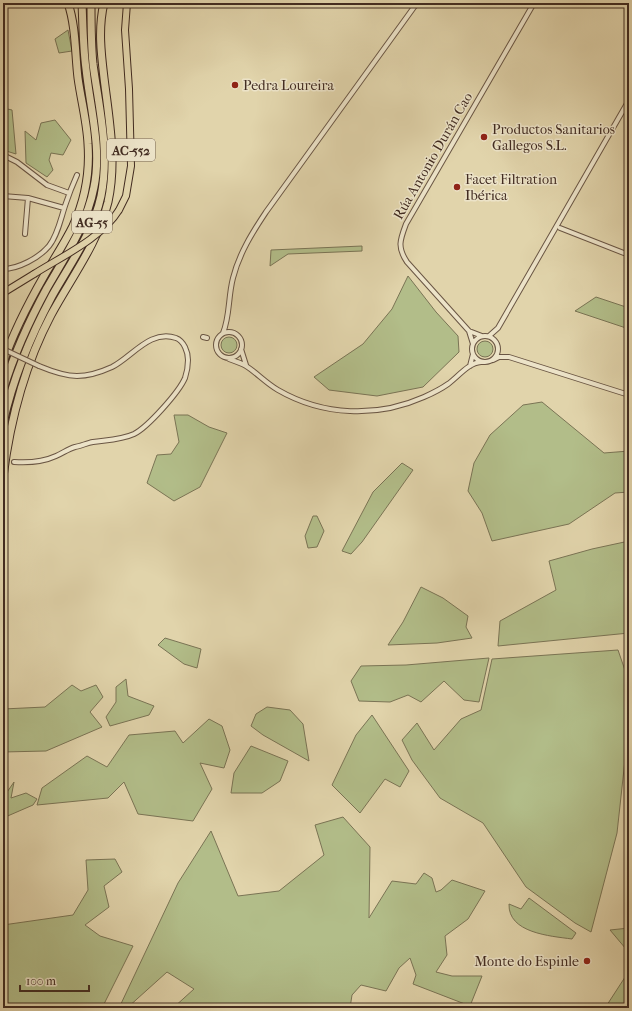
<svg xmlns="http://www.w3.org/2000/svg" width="632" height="1011" viewBox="0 0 632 1011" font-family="'IM FELL French Canon',serif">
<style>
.green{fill:#b2bd89;stroke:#7a7455}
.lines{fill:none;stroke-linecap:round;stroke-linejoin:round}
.minor-casing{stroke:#6a5644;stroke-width:6}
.primary-casing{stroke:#422c21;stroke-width:8}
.motorway-casing{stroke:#422c21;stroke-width:9}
.minor{stroke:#ece3c8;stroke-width:4}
.primary{stroke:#e1d4ab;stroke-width:6}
.motorway{stroke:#e1d4ab;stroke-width:7}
.minor-bridge-casing{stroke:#6a5644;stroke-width:6;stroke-linecap:butt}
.primary-bridge-casing{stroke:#422c21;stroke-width:8;stroke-linecap:butt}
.minor-bridge{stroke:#ece3c8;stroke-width:4}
.primary-bridge{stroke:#e1d4ab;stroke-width:6}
.poi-dot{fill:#8f2418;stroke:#ece3c8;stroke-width:1.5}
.labels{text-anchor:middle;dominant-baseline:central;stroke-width:3;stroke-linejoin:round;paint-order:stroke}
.shield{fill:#ece3c8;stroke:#756353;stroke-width:1}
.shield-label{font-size:13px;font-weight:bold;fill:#422c21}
.poi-label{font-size:14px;fill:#422c21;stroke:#ece3c8;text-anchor:start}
.street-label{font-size:14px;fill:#422c21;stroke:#ece3c8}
</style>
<rect width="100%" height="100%" fill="#e1d4ab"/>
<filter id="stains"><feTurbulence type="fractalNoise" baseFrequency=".005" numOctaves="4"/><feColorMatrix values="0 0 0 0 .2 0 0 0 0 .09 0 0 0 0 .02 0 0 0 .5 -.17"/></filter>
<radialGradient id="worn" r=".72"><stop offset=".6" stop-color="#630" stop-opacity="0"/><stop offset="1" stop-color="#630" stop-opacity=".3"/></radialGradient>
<path class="green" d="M68 30 72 51 59 53 55 39Z
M3 108 12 110 16 154 3 150Z
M55 120 71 140 63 155 51 153 49 160 53 170 47 177 26 163 25 131 36 140 41 123Z
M362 246V251L288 254 270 266 271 250Z
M408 276 436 312 458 336 459 352 423 387 377 396 329 390 314 377 363 344 392 309Z
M596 297 629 308V329L575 311Z
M221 345a8 8 0 1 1 16 0a8 8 0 1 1-16 0Z
M477 349a8 8 0 1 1 16 0a8 8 0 1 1-16 0Z
M542 402 604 453 629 451V492L615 493 569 524 492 541 482 513 468 491 474 463 490 435 523 405Z
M174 415H188L209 427 227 433 200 487 174 501 147 483 157 455 171 454 179 442Z
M402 463 413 470 362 542 351 554 342 551 373 492Z
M313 516H317L324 531 317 547 308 548 305 536Z
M629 541V633L498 646 500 621 556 590 549 561 592 549Z
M421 587 443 598 468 616 466 627 472 638 437 643 388 645 403 622Z
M165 638 201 649 197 668 184 664 158 645Z
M618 650 628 679 625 760 617 833 591 932 575 923 526 887 483 823 440 798 412 760 402 740 417 723 434 750 461 719 481 710 492 659Z
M489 658 479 702 464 700 444 681 421 702 408 695 390 702 359 701 351 681 361 666 406 665Z
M126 679 128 696 154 706 149 715 110 726 106 717 116 702V687Z
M72 685 81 691 96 685 103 697 90 712 102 727 46 751 3 752V709L45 707Z
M267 707 290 710 303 724 309 761 263 735 251 726 256 714Z
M372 715 409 771 400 787 385 779 360 813 332 785 356 735Z
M209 719 222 726 230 750 224 768 200 763 212 789 193 821 138 814 124 782 108 798 37 805 42 788 87 756 107 767 129 735 175 731 183 743Z
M251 746 288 761 280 781 262 793H231L234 773Z
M14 782 11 798 26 793 37 799 33 805 3 818V798Z
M343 817 370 847 369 918 392 881 416 884 424 873 432 878 436 892 441 890 452 880 485 891 468 919 445 936 447 955 436 972 452 976H482L470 1006 413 984 416 975 410 958 399 968 386 991 361 985 352 995 350 1008H173L194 989 167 972 127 1008H119L178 883 211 831 238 896 279 891 324 855 315 825Z
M115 859 122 872 104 886 109 907 85 925 100 936 133 946 102 1008H3V925L73 915 88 890 86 860Z
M529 898 576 933 572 939C550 936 508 933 509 904L521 909Z
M629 928V950L626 949 610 930Z
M629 971V1008H605Z"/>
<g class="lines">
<g class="minor-casing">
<path id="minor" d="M3 155 17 162 47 185 69 193
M3 196 28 198 64 208
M560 228 629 255
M25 234 28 198
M3 269C18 269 39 258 49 246 58 235 61 217 66 203 69 194 73 184 77 175
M469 331 473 344
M216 345a13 13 0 1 1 26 0a13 13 0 1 1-26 0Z
M223 333C230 316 228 297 233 278 239 254 252 233 266 212L417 3
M472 349a13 13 0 1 1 26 0a13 13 0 1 1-26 0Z
M482 336 469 331 407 262C397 247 400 240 406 224L534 3
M489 336 498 328 629 100
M203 337 207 338
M241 349 246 365
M229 359C235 361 241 363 246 366 257 373 266 383 278 390 323 416 377 418 424 397 433 393 441 389 448 384 458 377 468 363 481 362
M493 360 499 357H509L629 395
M470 366 473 354
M14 462C29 463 43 462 56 456 63 453 68 449 75 447 81 446 87 443 93 442 107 440 121 440 134 434 148 427 179 392 185 378 187 372 188 366 188 360 188 352 184 341 176 338 150 329 132 357 112 367 101 372 89 376 77 376 64 376 51 371 39 366"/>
</g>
<g class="primary-casing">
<path id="primary" d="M119 210 126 196 131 166 129 89 125 30 127 3
M3 293 34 274"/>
</g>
<g class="motorway-casing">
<path id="motorway" d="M3 363C13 333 28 304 44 276 54 259 64 244 73 226 85 200 90 172 88 144 87 122 81 100 78 78 75 53 76 27 68 3
M3 390C14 354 29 321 47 288 66 255 87 224 94 187 102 148 90 108 86 69 83 47 83 25 82 3
M3 423C13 378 30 337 52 296 70 264 93 233 101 196 110 151 99 108 93 64 91 44 91 23 91 3
M3 477C10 421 24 366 51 315 71 278 98 243 108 202 117 161 109 119 104 78 101 53 98 28 104 3"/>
</g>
<use href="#minor" class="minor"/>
<use href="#primary" class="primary"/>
<use href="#motorway" class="motorway"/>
<g class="minor-bridge-casing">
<path id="minor-bridge" d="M3 349 39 366"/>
</g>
<g class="primary-bridge-casing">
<path id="primary-bridge" d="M34 274C61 257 102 238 119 210"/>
</g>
<use href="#minor-bridge" class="minor-bridge"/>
<use href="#primary-bridge" class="primary-bridge"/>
</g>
<g class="poi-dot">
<circle cx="235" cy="85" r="4"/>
<circle cx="484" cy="137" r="4"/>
<circle cx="457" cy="187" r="4"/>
<circle cx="587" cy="961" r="4"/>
</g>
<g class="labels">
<g class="shield">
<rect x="107" y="139" width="48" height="22" rx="3"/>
<rect x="72" y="211" width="40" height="22" rx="3"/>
</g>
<g class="shield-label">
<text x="131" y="150">AC-552</text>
<text x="92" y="222">AG-55</text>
</g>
<g class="poi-label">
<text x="243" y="85">Pedra Loureira</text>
<text x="492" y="129">Productos Sanitarios<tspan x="492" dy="16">Gallegos S.L.</tspan></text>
<text x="465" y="179">Facet Filtration<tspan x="465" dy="16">Ibérica</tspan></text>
<text x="579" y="961" text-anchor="end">Monte do Espinle</text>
</g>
<g class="street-label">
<text transform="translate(433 156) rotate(-60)">Rúa Antonio Durán Cao</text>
</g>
</g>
<rect width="632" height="1011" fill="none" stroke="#e1d4ab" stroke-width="16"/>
<rect x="4" y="4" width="624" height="1003" fill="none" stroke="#422c21" stroke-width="2"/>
<rect x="8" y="8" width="616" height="995" fill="none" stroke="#422c21"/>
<path d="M20 985v6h69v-6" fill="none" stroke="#422c21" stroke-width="2"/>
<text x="26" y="985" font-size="12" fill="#422c21" stroke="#ece3c8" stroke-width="3" paint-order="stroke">100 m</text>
<rect width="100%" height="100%" filter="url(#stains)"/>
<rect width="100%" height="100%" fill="url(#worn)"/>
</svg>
